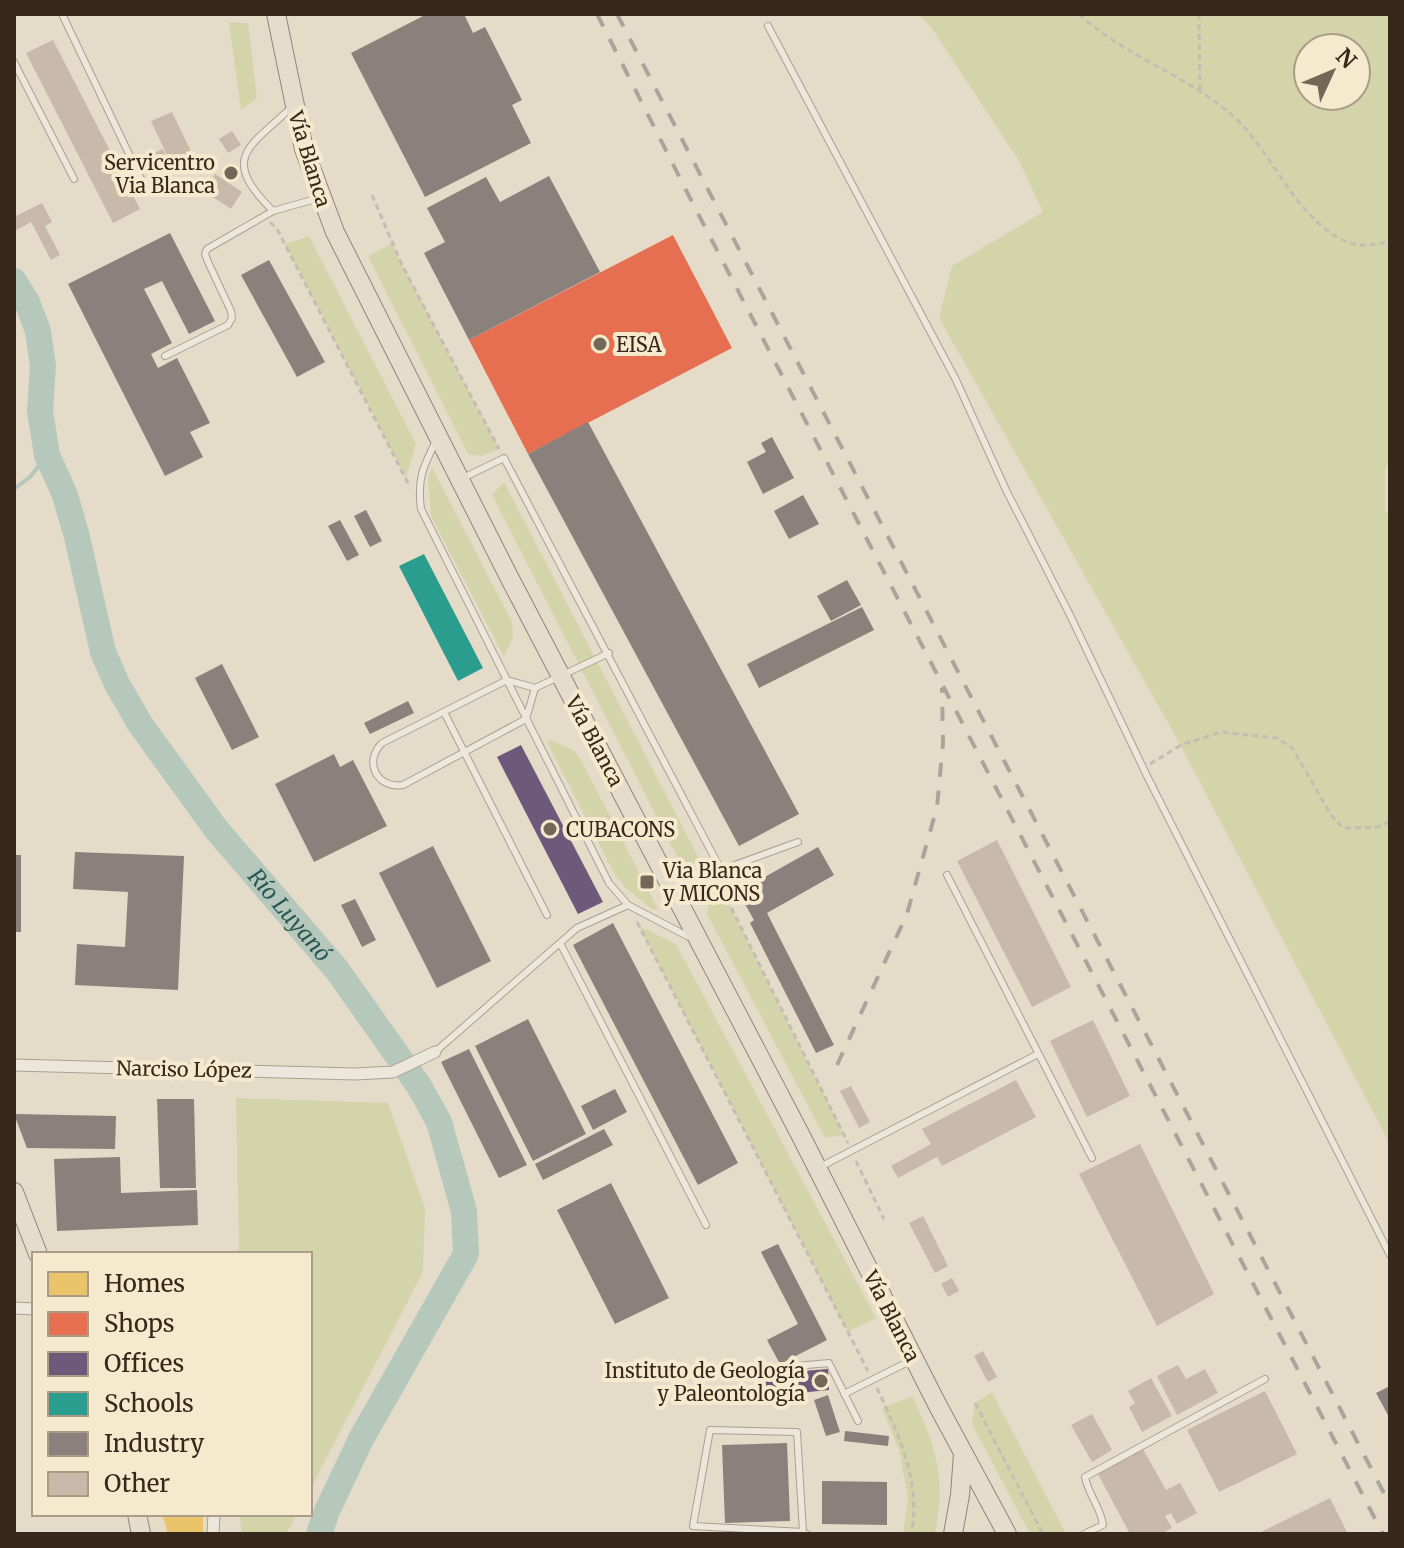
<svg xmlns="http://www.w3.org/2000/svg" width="1404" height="1548" viewBox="0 0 1404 1548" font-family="Merriweather,serif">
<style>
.green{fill:#d4d4ab;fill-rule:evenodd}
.homes{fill:#e9c46a}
.shops{fill:#e76f51}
.offices{fill:#6d597a}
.schools{fill:#2a9d8f}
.industry{fill:#8a817c}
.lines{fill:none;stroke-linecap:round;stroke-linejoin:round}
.stream{stroke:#b6c8bc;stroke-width:4}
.river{stroke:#b6c8bc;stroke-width:26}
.building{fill:#c8b9aa}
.service-casing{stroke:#a9a093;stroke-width:8}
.minor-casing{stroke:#a9a093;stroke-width:13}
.primary-casing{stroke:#8e867a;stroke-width:20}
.path{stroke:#c4bdb2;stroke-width:3;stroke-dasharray:6 4;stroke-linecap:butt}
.service{stroke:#ece6db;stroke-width:6}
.minor{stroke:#ece6db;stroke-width:11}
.primary{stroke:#e4dccc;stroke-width:18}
.rail{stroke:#aaa59c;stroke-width:4;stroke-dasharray:14 14;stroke-linecap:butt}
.poi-dot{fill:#746758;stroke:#f6eace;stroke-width:3}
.labels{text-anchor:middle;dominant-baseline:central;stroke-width:8;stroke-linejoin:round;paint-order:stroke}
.street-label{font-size:20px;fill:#37281b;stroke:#f6eace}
.poi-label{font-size:20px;fill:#37281b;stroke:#f6eace;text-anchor:start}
.water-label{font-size:22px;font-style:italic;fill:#2a5754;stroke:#f6eace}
</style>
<rect width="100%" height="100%" fill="#e4dcc9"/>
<path class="green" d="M917 14H1390V463L1385 468V510L1390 517V1144L1176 737 939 318 952 266 1043 212 1019 161 931 27ZM1356 48V96H1308V48Z
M229 22 248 23 257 98 241 110Z
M309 236 416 444 406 478 285 244Z
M392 243 402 265 499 449 481 456 468 454 368 256Z
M432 467 512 622 513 638 504 657 431 516 428 479Z
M504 482 704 868 692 873 684 870 492 495Z
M551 740 575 751 583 764 658 909 653 910 627 889 615 875 547 742Z
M723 892 844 1135 825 1138 707 914 709 903Z
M639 926 676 944 876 1318 848 1332Z
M236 1098 388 1103 425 1208 423 1272 310 1490V1254H239Z
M992 1392 1066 1534H1030L972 1424 975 1403Z
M913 1396C935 1448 947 1476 935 1534H903L908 1498 899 1450 882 1408Z
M240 1514H297L286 1534H241Z"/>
<path class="homes" d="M162 1514H203V1534H168Z"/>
<path class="shops" d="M673 235 732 348 528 454 469 340Z"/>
<path class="offices" d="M521 745 603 902 578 914 497 757Z
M828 1369 829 1390 767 1396 765 1374Z"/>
<path class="schools" d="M424 554 483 668 458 681 399 566Z"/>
<path class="industry" d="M427 14H464L473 33 485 27 522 100 512 105 531 143 425 197 351 53Z
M549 176 600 272 469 340 424 253 445 242 427 208 486 177 500 202Z
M170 233 215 321 189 334 162 281 144 289 172 343 151 354 158 368 177 358 210 423 190 432 203 457 165 476 68 284Z
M269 260 325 362 297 377 241 275Z
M588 422 799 814 739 846 528 454Z
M772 437 794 478 763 494 747 462 766 452 761 443Z
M803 495 819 524 789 539 774 511Z
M366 510 382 541 370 547 354 516Z
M340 520 359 555 347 561 328 526Z
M847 580 861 605 831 621 817 596Z
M862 607 874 630 759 688 747 664Z
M222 664 259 737 232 750 195 678Z
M408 701 414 713 370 734 364 723Z
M334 754 340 767 353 760 387 826 314 862 275 784Z
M433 846 491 961 437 988 379 873Z
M818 847 834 875 767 913 834 1045 816 1053 750 923 754 920 738 892Z
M75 852 184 856 178 990 75 985 77 944 125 947 128 892 73 889Z
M14 855H21V932H14Z
M355 899 376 940 362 947 341 905Z
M613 923 738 1163 698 1185 573 945Z
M528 1019 586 1134 533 1161 475 1046Z
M469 1049 527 1165 499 1178 441 1062Z
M615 1089 627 1112 593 1130 581 1106Z
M157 1099H194L196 1188H160Z
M14 1114 116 1116 115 1149 27 1148Z
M604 1129 613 1145 543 1180 535 1164Z
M120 1157 121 1193 197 1190 198 1225 57 1231 54 1159Z
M611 1183 669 1298 615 1324 557 1210Z
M778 1244 827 1340 780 1364 767 1340 798 1324 761 1252Z
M1390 1386V1419L1376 1393Z
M828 1395 840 1432 826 1436 814 1400Z
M845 1431 889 1436 888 1446 844 1441Z
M787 1443 790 1521 725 1523 722 1445Z
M822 1481 887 1482V1525L822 1524Z"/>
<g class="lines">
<path class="stream" d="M14 489 30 477 47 455"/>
<path class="river" id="s1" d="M14 281 27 302 38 331 43 366 40 411 47 455 65 495 77 537 103 652 117 684 140 724 216 829 337 970 419 1086 439 1122 464 1211 466 1254 361 1439 327 1511 319 1534"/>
</g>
<path class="building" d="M53 40 140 209 113 223 26 53Z
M172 112 196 162 175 172 151 121Z
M232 131 241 145 228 153 219 139Z
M163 149 169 164 148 173 142 158Z
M215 174 242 192 231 209 204 191Z
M42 203 52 222 45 226 60 255 51 260 31 222 15 231 14 228V217Z
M997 840 1071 987 1032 1007 957 861Z
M1093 1020 1130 1096 1087 1117 1050 1041Z
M1016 1080 1036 1117 942 1166 937 1157 898 1178 891 1166 931 1144 922 1129Z
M851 1086 870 1122 859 1128 840 1091Z
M1140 1144 1214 1294 1157 1326 1079 1174Z
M923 1216 948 1266 935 1273 909 1223Z
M952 1278 959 1291 948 1297 941 1284Z
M983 1351 997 1377 988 1382 974 1356Z
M1178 1365 1186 1379 1205 1369 1218 1393 1177 1415 1157 1376Z
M1151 1378 1172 1416 1142 1432 1129 1407 1135 1403 1128 1391Z
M1265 1391 1297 1454 1219 1492 1187 1430Z
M1092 1414 1112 1450 1092 1462 1071 1425Z
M1143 1449 1166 1490 1180 1483 1197 1513 1177 1524 1171 1513 1165 1516 1172 1528 1161 1534H1130L1098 1474Z
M1330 1498 1348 1534H1257Z"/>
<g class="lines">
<g class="service-casing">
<path id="service" d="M62 14 141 179
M768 26 956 380 1006 490 1069 613 1148 778 1390 1255
M14 62 74 179
M291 108C246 149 221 159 273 211L319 198
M165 356 228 325 232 318 231 311 208 262 205 254 207 249 273 211
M436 441C423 467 417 479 421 509L609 883 628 905 693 939
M463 478 504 458 721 870
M507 680 535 688 526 719 403 785C377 789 363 762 382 743Z
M535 688 609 653
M444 712 547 915
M947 875 1092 1158
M678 892 721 870 798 842
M560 943 706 1225
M435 1052 577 928 628 905
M820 1167 1038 1054
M785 1367 829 1363 858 1421
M844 1394 912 1360
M803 1534V1532L797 1432 710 1430 693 1526 803 1532 807 1534
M1084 1534 1103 1525C1101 1508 1088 1494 1085 1477L1265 1379"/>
</g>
<g class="minor-casing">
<path id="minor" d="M14 1065 355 1074 393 1072 435 1052
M14 1308 34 1309
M213 1534 214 1514"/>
</g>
<g class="primary-casing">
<path id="primary" d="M276 14 304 149 335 232 507 573 801 1136 938 1406 1007 1534
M14 1192 38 1254
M137 1514 141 1534
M953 1534 960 1495 963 1454"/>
</g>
<path class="path" d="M1079 14C1124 56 1187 75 1233 116 1271 151 1289 204 1332 234 1353 248 1367 247 1390 241
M1199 14 1200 90
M372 195 402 265 499 449
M270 222 277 229 410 487
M1150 764 1181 745 1221 732 1277 738 1293 749 1331 815 1343 828 1377 827 1390 822
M718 881 848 1143
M637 922 868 1371
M856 1161 884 1219
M877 1388C898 1433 922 1483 911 1534
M975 1403 1043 1534"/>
<use href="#service" class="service"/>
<use href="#minor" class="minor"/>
<use href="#primary" class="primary"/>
<path class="rail" d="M597 14 692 202 1383 1534
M617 14 1390 1505
M837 1065 907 914 937 807 943 743 942 688"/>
</g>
<g class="poi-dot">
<circle cx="231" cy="173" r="8"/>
<circle cx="600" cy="344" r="8"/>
<circle cx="550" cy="829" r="8"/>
<rect x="639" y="874" width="16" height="16" rx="4"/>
<circle cx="821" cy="1381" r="8"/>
</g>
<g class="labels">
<g class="street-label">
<text transform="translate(310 159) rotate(73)">Vía Blanca</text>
<text transform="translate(595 741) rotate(62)">Vía Blanca</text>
<text transform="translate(184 1069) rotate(1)">Narciso López</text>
<text transform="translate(892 1316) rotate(63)">Vía Blanca</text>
</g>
<g class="poi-label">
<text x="215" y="162" text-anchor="end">Servicentro<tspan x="215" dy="23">Via Blanca</tspan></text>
<text x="616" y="344">EISA</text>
<text x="566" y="829">CUBACONS</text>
<text x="663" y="870">Via Blanca<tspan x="663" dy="23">y MICONS</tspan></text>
<text x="805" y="1370" text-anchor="end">Instituto de Geología<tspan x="805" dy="23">y Paleontología</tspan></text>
</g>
<g class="water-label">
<text stroke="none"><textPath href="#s1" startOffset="710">Río Luyanó</textPath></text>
</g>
</g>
<rect width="1404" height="1548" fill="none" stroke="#37281b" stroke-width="32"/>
<rect x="32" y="1252" width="280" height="264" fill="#f6eace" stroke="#aa9c86" stroke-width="2"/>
<rect x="48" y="1272" width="40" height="24" fill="#e9c46a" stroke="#aa9c86" stroke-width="2"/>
<text x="104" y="1292" font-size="24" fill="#37281b">Homes</text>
<rect x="48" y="1312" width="40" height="24" fill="#e76f51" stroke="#aa9c86" stroke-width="2"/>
<text x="104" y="1332" font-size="24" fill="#37281b">Shops</text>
<rect x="48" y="1352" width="40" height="24" fill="#6d597a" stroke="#aa9c86" stroke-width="2"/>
<text x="104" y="1372" font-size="24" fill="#37281b">Offices</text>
<rect x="48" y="1392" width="40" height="24" fill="#2a9d8f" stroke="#aa9c86" stroke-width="2"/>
<text x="104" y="1412" font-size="24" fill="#37281b">Schools</text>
<rect x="48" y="1432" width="40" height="24" fill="#8a817c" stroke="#aa9c86" stroke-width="2"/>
<text x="104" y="1452" font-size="24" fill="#37281b">Industry</text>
<rect x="48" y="1472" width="40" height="24" fill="#c8b9aa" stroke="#aa9c86" stroke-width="2"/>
<text x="104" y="1492" font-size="24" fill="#37281b">Other</text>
<g transform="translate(1332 72) rotate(46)"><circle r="38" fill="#f6eace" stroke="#aa9c86" stroke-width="2"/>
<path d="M0-6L14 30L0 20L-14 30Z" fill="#746758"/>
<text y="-12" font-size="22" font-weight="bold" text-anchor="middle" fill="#37281b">N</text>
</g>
</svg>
